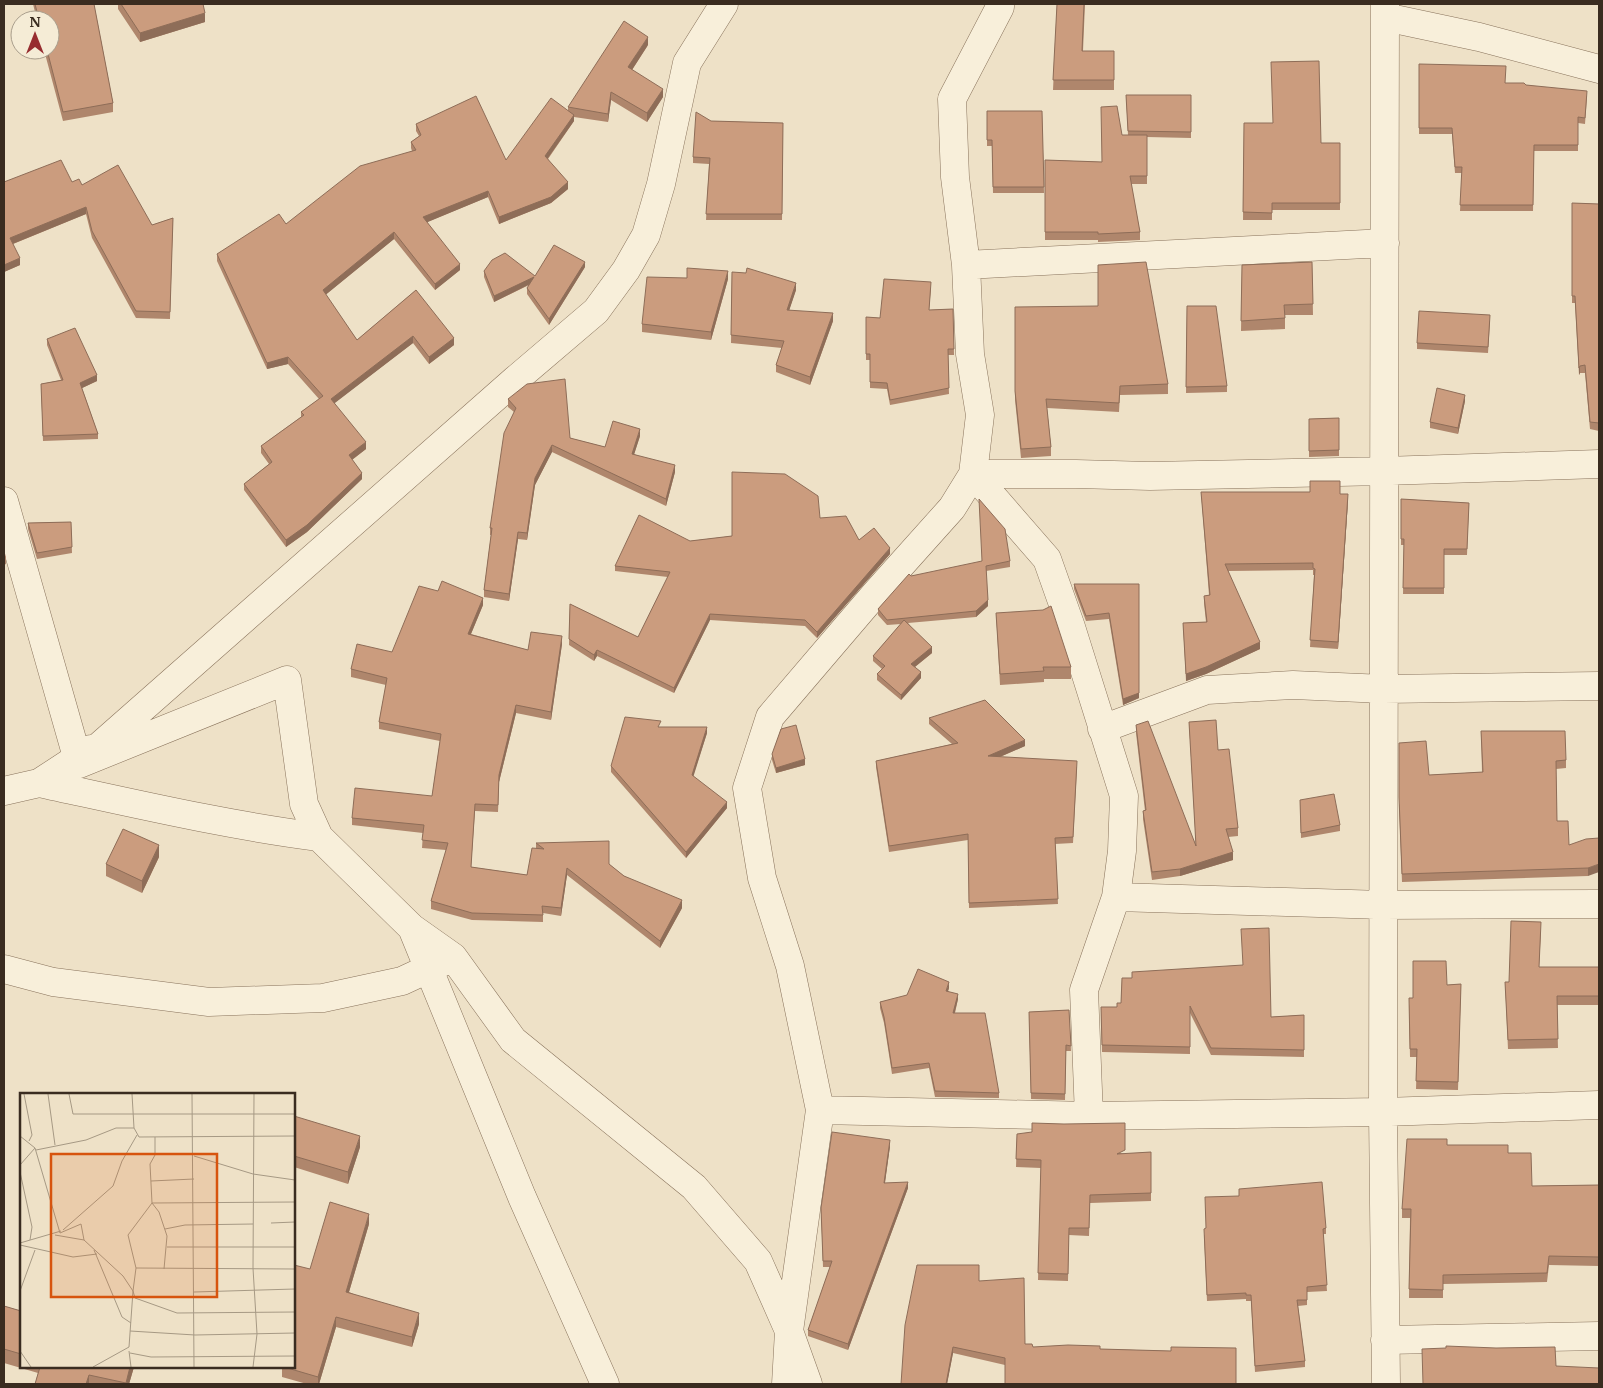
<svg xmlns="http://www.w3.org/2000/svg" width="1603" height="1388" viewBox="0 0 1603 1388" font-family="Merriweather,serif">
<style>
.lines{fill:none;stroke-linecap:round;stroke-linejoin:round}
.minor-casing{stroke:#89735c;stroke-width:29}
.minor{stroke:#f8efda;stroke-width:28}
.wall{fill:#af866c}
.shaded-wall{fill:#8e6d58}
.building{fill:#cb9c7e;stroke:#8e6d58}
.inset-road{fill:none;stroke:#a69984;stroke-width:1}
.view{fill:#d7540e;fill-opacity:0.15;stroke:#d7540e;stroke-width:2.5}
.inset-edge{fill:none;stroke:#3a2c20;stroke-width:2.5}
</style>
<rect width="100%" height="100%" fill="#eee1c7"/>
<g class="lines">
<g class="minor-casing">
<path id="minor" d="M1000 4V7L952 99 955 177 966 265 970 354 980 415 973 474 1047 559 1071 627 1124 796 1122 851 1116 897 1084 990 1089 1116
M1385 4 1383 1112 1386 1384
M1385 17 1479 37 1599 69
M966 265 1385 243
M4 501 79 764 287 680 304 804 319 837 412 928 453 957 513 1040 694 1187 758 1261 789 1331 786 1384
M1102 729 1207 690 1293 685 1384 689 1599 686
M95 750 515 380 596 311 626 270 646 235 661 184 687 63 724 4
M39 783C132 803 225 825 319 837
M4 791 39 783 91 749
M1116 897 1383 905 1599 904
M412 928 522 1197 605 1384
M4 969 53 982 209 1002 323 998 402 981 445 961
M820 1110 1089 1116 1383 1112 1599 1105
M1385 1340 1599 1336
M808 1384 789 1331 820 1110 790 966 762 878 747 788 770 717 875 594 952 508 973 474H1076L1150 476 1384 471 1599 464"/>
</g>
<use href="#minor" class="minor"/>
</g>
<path class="wall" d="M33 4H94L113 103V112L63 121 44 50H50V20H37Z
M118 4H203L205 22 140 42 118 9Z
M1057 4H1085L1083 51H1114V90H1053Z
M648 45 632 70 663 97 647 122 611 100 608 122 574 117V121L548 159 568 189 551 203 499 224 488 197 427 222 460 270 435 290 394 239 325 295 357 340 416 290 454 345 429 364 413 343 334 403 366 449 352 460 362 479 307 532 286 547 244 490V484L269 464 261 453V446L301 417V412L319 399 288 364 267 369 217 261V254L286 224 412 151 411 148V142L419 136 416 131V124L506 160 568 110V107Z
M1419 64 1505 83 1526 85 1587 96 1585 124 1578 123V151H1534L1533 211H1460L1462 173H1455L1452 134H1419Z
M1126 95H1191V138L1147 137V184H1131L1140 232V240L1098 242V240H1045V160L1102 162 1128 135Z
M987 111H1042L1044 193H993L992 146H987Z
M711 121 783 123 782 220H706L709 164 693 163V157Z
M1244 123 1321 143H1340V210H1272V220H1243Z
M4 182H72L82 185 152 225 173 218 170 319 136 318 92 238 86 214 13 244 20 265 4 272Z
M1572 203 1599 204V431L1590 429 1585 373H1580L1579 375 1575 303H1572Z
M1312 262 1313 315H1285V329L1241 331 1242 265Z
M585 267 549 325 527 294V288L529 285 494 302 484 277V271L535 276Z
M732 272 796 290 789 310 833 321 810 385 776 372V365L782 348 731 343Z
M687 278 728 279 711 340 642 332V324Z
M931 288 929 310 953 309 954 355H948L949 394 890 405 887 389 870 388V360H866V317L880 318Z
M1187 306 1227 386V392L1186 393Z
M1015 307 1168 384V394L1120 395 1119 412 1047 408 1051 447V456L1021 458 1015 400Z
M1490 321 1488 353 1417 349V343Z
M47 339 97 381 82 388 98 434V439L43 441 41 384 61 380 47 345Z
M508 399 570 438 605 447 640 436 634 454 675 472 666 506 552 452 535 485 527 540 518 539 509 601 484 597V590L491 535H490V528L514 412 508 407Z
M1465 401 1458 434 1430 428V422Z
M1339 418V456L1309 457V419Z
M1201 492 1340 494 1348 501 1338 649 1310 647 1314 575H1313V570L1228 571 1260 649 1206 674 1186 681 1183 623 1206 622 1204 603V596L1209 595Z
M1401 499 1469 503 1467 555H1444V594H1403L1404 545H1401Z
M820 518 859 540 890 554 817 638 805 626 710 620 674 693 597 656 594 661 569 645 570 604 638 637 668 577 615 571V566L690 541 732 536Z
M71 522 72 553 37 559 28 529V523Z
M4 550 6 557V564L4 565Z
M1010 561V567L986 571 988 606 976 617 908 623 932 653 915 667 921 678 901 700 877 680V674L882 669 873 661V656L901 624 887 625 878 615V609L911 576Z
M1074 584H1139V698L1123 705 1109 619 1086 621 1074 589Z
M438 591 483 605 471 634 528 650 562 644 551 720 516 713 499 782 498 812 475 811 471 867 527 875 536 848V843L609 864 624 876 682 908 660 948 567 875 561 916 543 913V922L472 920 431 909V901L446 850 422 848 423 833 352 825V818L432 796 440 741 379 729V722L386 685 351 677V669L392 652Z
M996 613 1071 667V679H1044V682L1000 685Z
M929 718 1025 746 1000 757 1077 767 1073 843 1055 844 1058 904 969 908 968 840 889 852 876 767V761L952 744 929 724Z
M1189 722 1218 750 1238 828V836L1228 837 1233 860 1180 876 1152 880 1143 819V811H1145L1136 733V725L1196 845Z
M661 727 707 733 693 776 727 808 686 858 611 772V766Z
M1481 731 1566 760V768L1556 769 1557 821 1569 845 1599 838 1588 876 1402 882 1399 805 1429 775 1482 772Z
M772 754 805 765 776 773 772 760Z
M1300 800 1340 825V831L1301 838Z
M159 857 142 893 106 876V864Z
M1541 931 1539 967H1599V1005H1557L1558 1048 1508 1049 1505 982H1509Z
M1122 978 1271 1017 1304 1015V1057L1211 1055 1190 1013V1054L1102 1052 1101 1007H1117L1121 1003Z
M1461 984 1458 1090 1416 1089 1417 1057H1410L1409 1006 1413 998 1447 985Z
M949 988 948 991 958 999 955 1013 999 1093V1098L935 1097 929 1068 892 1074 884 1023 880 1008V1002Z
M1069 1010 1071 1051H1066L1065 1100 1031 1099 1029 1012Z
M294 1116 360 1147 348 1184 294 1167Z
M1017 1134 1125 1154 1151 1152V1201L1090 1203 1089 1236 1069 1235 1068 1281 1038 1280 1041 1168 1016 1167Z
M1447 1145 1508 1153 1532 1186 1599 1185V1266L1549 1265 1547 1282 1443 1284V1298H1409L1410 1218H1402V1209Z
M890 1146 885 1183 908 1188 848 1350 808 1336V1330L830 1267H823L821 1208Z
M369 1224 349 1292 419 1324 412 1347 336 1327 319 1384H307L282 1377V1367H294L310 1269Z
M1326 1228V1234H1323L1327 1291 1307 1292V1305L1298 1306 1305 1361V1367L1255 1372 1251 1301H1246V1299L1207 1301 1204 1235Z
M979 1281 1025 1344 1033 1347 1171 1351 1236 1348 1005 1365 953 1353 947 1384H901Z
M4 1306 21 1311V1367H134L129 1384H35L38 1373 4 1363Z"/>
<path class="shaded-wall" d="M205 13V22L140 42V33Z
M648 37V45L628 76V67Z
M663 89V97L647 122V113Z
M611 92V100L608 122V114Z
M574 115V121L545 162V156Z
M568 182V189L551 203 499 224V217Z
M488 191V197L423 224V217Z
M86 207V214L10 245V238Z
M394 232V239L323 297V290Z
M20 258V265L4 272V265Z
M585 262V267L549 325V319Z
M460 264V270L435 290V284Z
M728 271V279L711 340V332Z
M534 277V282L494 302V296Z
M796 283V290L787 317V310Z
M833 313V321L810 385V377Z
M413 336V343L331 406V399Z
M454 338V345L429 364V357Z
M288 357V364L267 369V363Z
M1580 366V373L1579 375V368Z
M97 375V381L80 389V383Z
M1465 395V401L1458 434V428Z
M640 429V436L632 461V454Z
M366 442V449L349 462V455Z
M552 445V452L535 485 527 540V533L535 478Z
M675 465V472L666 506V499Z
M362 473V479L307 532 286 547V540Z
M1348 494V501L1338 649V642Z
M518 532V539L509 601V594Z
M890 548V554L817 638V632Z
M483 598V605L468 641V634Z
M988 600V606L976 617V611Z
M710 614V620L674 693V688Z
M562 636V644L551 720V712Z
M1260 642V649L1206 674 1186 681V674Z
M932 647V653L911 670V664Z
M597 650V656L594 661V655Z
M921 672V678L901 700V695Z
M1139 693V698L1123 705V699Z
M516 705V713L499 782 498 812 499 775Z
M707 727V733L692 781V775Z
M1025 740V746L988 762V756Z
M805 759V765L776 773V768Z
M727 802V808L686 858V852Z
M159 845V857L142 893V881Z
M1233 852V860L1180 876V869Z
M1599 864V872L1588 876V868Z
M567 868V875L561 916V908Z
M682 900V908L660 948V941Z
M949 982V988L946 997V991Z
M958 994V999L953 1019V1013Z
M360 1136V1147L348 1184V1172Z
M890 1140V1146L884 1189V1183Z
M908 1182V1188L848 1350V1344Z
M369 1214V1224L346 1302V1292Z
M419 1313V1324L412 1347V1337Z
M336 1317V1327L319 1384H318V1377Z
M953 1347V1353L947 1384H946Z
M130 1367H134L129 1384H126Z
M89 1375V1384H86Z"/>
<path class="building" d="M35 4H94L113 103 63 112 47 50H50V20H39Z
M121 4H203L205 13 140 33Z
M1057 4H1084L1082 51H1114V80H1053Z
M624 21 648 37 628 67 663 89 647 113 611 92 608 114 568 107Z
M1319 61 1321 143H1340V203H1272V213L1243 212 1244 123H1273L1271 62Z
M1419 64 1506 66 1505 83H1524L1526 85 1587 91 1585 118 1578 117V145H1534L1533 205H1460L1462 167H1455L1452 128H1419Z
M1126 95H1191V132L1128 131Z
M476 96 506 160 551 98 574 115 545 156 568 182 551 197 499 217 488 191 423 217 460 264 435 284 394 232 323 290 357 340 416 290 454 338 429 357 413 336 331 399 366 442 349 455 362 473 307 525 286 540 244 484 272 462 261 446 304 415 301 412 323 396 288 357 267 363 217 254 279 214 286 224 360 166 416 150 411 142 421 135 416 124Z
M1117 106 1122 135H1147V176H1130L1140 232 1098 234V232H1045V160L1102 162 1101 107Z
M987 111H1042L1044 187H993L992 140H987Z
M696 112 711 121 783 123 782 214H706L710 158 693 157Z
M61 160 72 182 79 179 82 185 118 165 152 225 173 218 170 312 136 311 92 231 86 207 10 238 20 258 4 265V182Z
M1572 203 1599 204V423L1590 422 1585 365 1580 366 1579 368 1575 296H1572Z
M554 245 585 262 549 319 527 288 534 277 494 296 484 271 492 260 505 253 535 276Z
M1146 262 1168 384 1120 386 1119 403 1046 399 1051 447 1021 449 1015 391V307L1098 306V265Z
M1312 262 1313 304 1284 305 1285 318 1241 321 1242 265Z
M687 268 728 271 711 332 642 324 647 277 687 278Z
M747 268 796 283 787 310 833 313 810 377 776 365 784 341 731 335 732 272 746 273Z
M884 279 931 282 929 310 953 309 954 349H948L949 388 890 400 887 383 870 382V354H866V317L880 318Z
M1187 306H1216L1227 386 1186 387Z
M1419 311 1490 315 1488 347 1417 343Z
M75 328 97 375 80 383 98 434 43 436 41 384 63 380 47 339Z
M565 379 570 438 605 447 613 421 640 429 632 454 675 465 666 499 552 445 535 478 527 533 518 532 509 594 484 590 492 528H490L504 433 516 408 508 399 527 384Z
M1437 388 1465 395 1458 428 1430 422Z
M1339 418V450L1309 451V419Z
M732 472 785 474 818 496 820 518 846 516 859 540 874 528 890 548 817 632 805 620 710 614 674 688 597 650 594 655 569 639 570 604 638 637 670 572 615 566 639 515 690 541 732 536Z
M1310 481H1340V494H1348L1338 642 1310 640 1315 569 1313 568V563L1225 564 1260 642 1206 667 1186 674 1183 623 1207 622 1204 596 1210 595 1201 492H1310Z
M979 499 1005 529 1010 561 986 566 988 600 976 611 887 620 878 609 909 574 911 576 982 561Z
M1401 499 1469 503 1467 549H1444V588H1403L1404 539H1401Z
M71 522 72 547 37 553 28 523Z
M442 581 483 598 468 634 528 650 531 632 562 636 551 712 516 705 499 775 498 805 475 804 471 867 527 875 532 848 544 849 536 843 609 841V864L624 876 682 900 660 941 567 868 561 908 542 906 543 915 472 913 431 901 448 843 422 840 424 825 352 818 355 788 432 796 441 734 379 722 387 678 351 669 357 644 392 652 419 586 438 591Z
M1074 584H1139V693L1123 699 1109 613 1086 616Z
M1051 606 1071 667H1043L1044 671 1000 674 996 613 1043 610Z
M904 620 932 647 911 664 921 672 901 695 877 674 885 666 873 656Z
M985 700 1025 740 988 756 1077 761 1073 837 1055 838 1058 899 969 903 968 834 889 846 876 761 958 743 929 718Z
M625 717 661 721 658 727H707L692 775 727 802 686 852 611 766Z
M1216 720 1218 750 1229 749 1238 828 1226 829 1233 852 1180 869 1152 872 1143 811 1146 810 1136 725 1148 721 1196 846 1189 722Z
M796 725 805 759 776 768 772 754 781 729Z
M1481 731H1565L1566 760 1556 761 1557 821H1568L1569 845 1586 839 1599 838V864L1588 868 1402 874 1399 797V743L1426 741 1429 775 1483 772Z
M1334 794 1340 825 1301 833 1300 800Z
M123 829 159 845 142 881 106 864Z
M1511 921 1541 922 1539 967H1599V996H1557L1558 1039 1508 1040 1505 982H1509Z
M1269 928 1271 1017 1304 1015V1050L1211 1048 1190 1006V1047L1102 1045 1101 1007H1117V1003H1121L1122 978H1132V972L1243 965 1241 929Z
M1413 961H1446L1447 985 1461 984 1458 1082 1416 1081 1417 1049H1410L1409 998H1413Z
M918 969 949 982 946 991 958 994 953 1013H985L999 1093 935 1091 929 1063 892 1068 884 1017 880 1002 907 995Z
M1069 1010 1071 1046 1066 1045 1065 1094 1031 1093 1029 1012Z
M294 1116 360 1136 348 1172 294 1156Z
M1032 1123 1064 1124 1125 1123V1150L1117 1154 1151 1152V1193L1090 1195 1089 1228H1069L1068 1274 1038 1273 1041 1160 1016 1159 1017 1134 1032 1132Z
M832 1132 890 1140 884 1183 908 1182 848 1344 808 1330 832 1261H823L821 1208Z
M1407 1139H1447V1145H1508V1153H1531L1532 1186 1599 1185V1257L1549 1256 1547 1273 1443 1275V1290L1409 1289 1411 1209H1402Z
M1322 1182 1326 1228 1323 1229 1327 1285 1307 1287V1300H1297L1305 1361 1255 1366 1251 1295H1246V1293L1207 1295 1204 1229 1206 1228 1205 1197 1239 1196V1189Z
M330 1202 369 1214 346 1292 419 1313 412 1337 336 1317 318 1377 284 1367H294V1265L310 1269Z
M917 1265H979V1281L1024 1278 1025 1344H1032L1033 1347 1068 1345 1100 1346V1349L1171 1351V1347L1236 1348V1384H1005V1358L953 1347 946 1384H901L905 1325Z
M4 1306 21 1311V1354L4 1349Z
M1446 1346 1496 1348 1555 1347 1556 1366 1599 1368V1384H1423L1422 1349 1446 1348Z
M40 1367H130L126 1383 89 1375 86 1384H35Z"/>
<g transform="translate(20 1093)">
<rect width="275" height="275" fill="#eee1c7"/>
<path class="inset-road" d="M4 1 12 42 9 48M28 1 35 52M49 1 53 21H275M112 1 114 35 119 44 275 43M172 1 174 274M0 43 15 55 40 140 61 131 64 147 103 183 113 198 109 254 73 274M135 44V62L130 71 132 110 139 119 147 143 144 176M16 57 66 47 96 35H114M174 63 233 81 275 87M0 72 15 55M0 79 12 134 10 147M131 88 174 86M275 109 132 110 108 142 116 175 113 198 115 205 157 220 275 219M251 130 275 129M145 136 165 132 233 131M43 137 93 93 102 68 117 42M35 142 64 147M0 150 41 138M0 152 53 164 77 161M147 154H275M74 157 102 224 111 230M116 175 275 176M0 198 15 157M174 199 275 196M110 238 175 242 275 240M0 258 11 274M109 258 111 274M110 260 131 264 275 263M233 274 237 241 233 175 234 1"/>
<path class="view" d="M31 61H197V204H31Z"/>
<rect width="275" height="275" class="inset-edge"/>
</g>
<rect width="1603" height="1388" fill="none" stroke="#3a2c20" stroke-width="10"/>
<g transform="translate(35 35)"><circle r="24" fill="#f5ecd6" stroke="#aa9f8d"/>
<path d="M0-4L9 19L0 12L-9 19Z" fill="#972d30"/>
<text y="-8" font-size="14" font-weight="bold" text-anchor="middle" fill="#3a2c20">N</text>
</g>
</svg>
